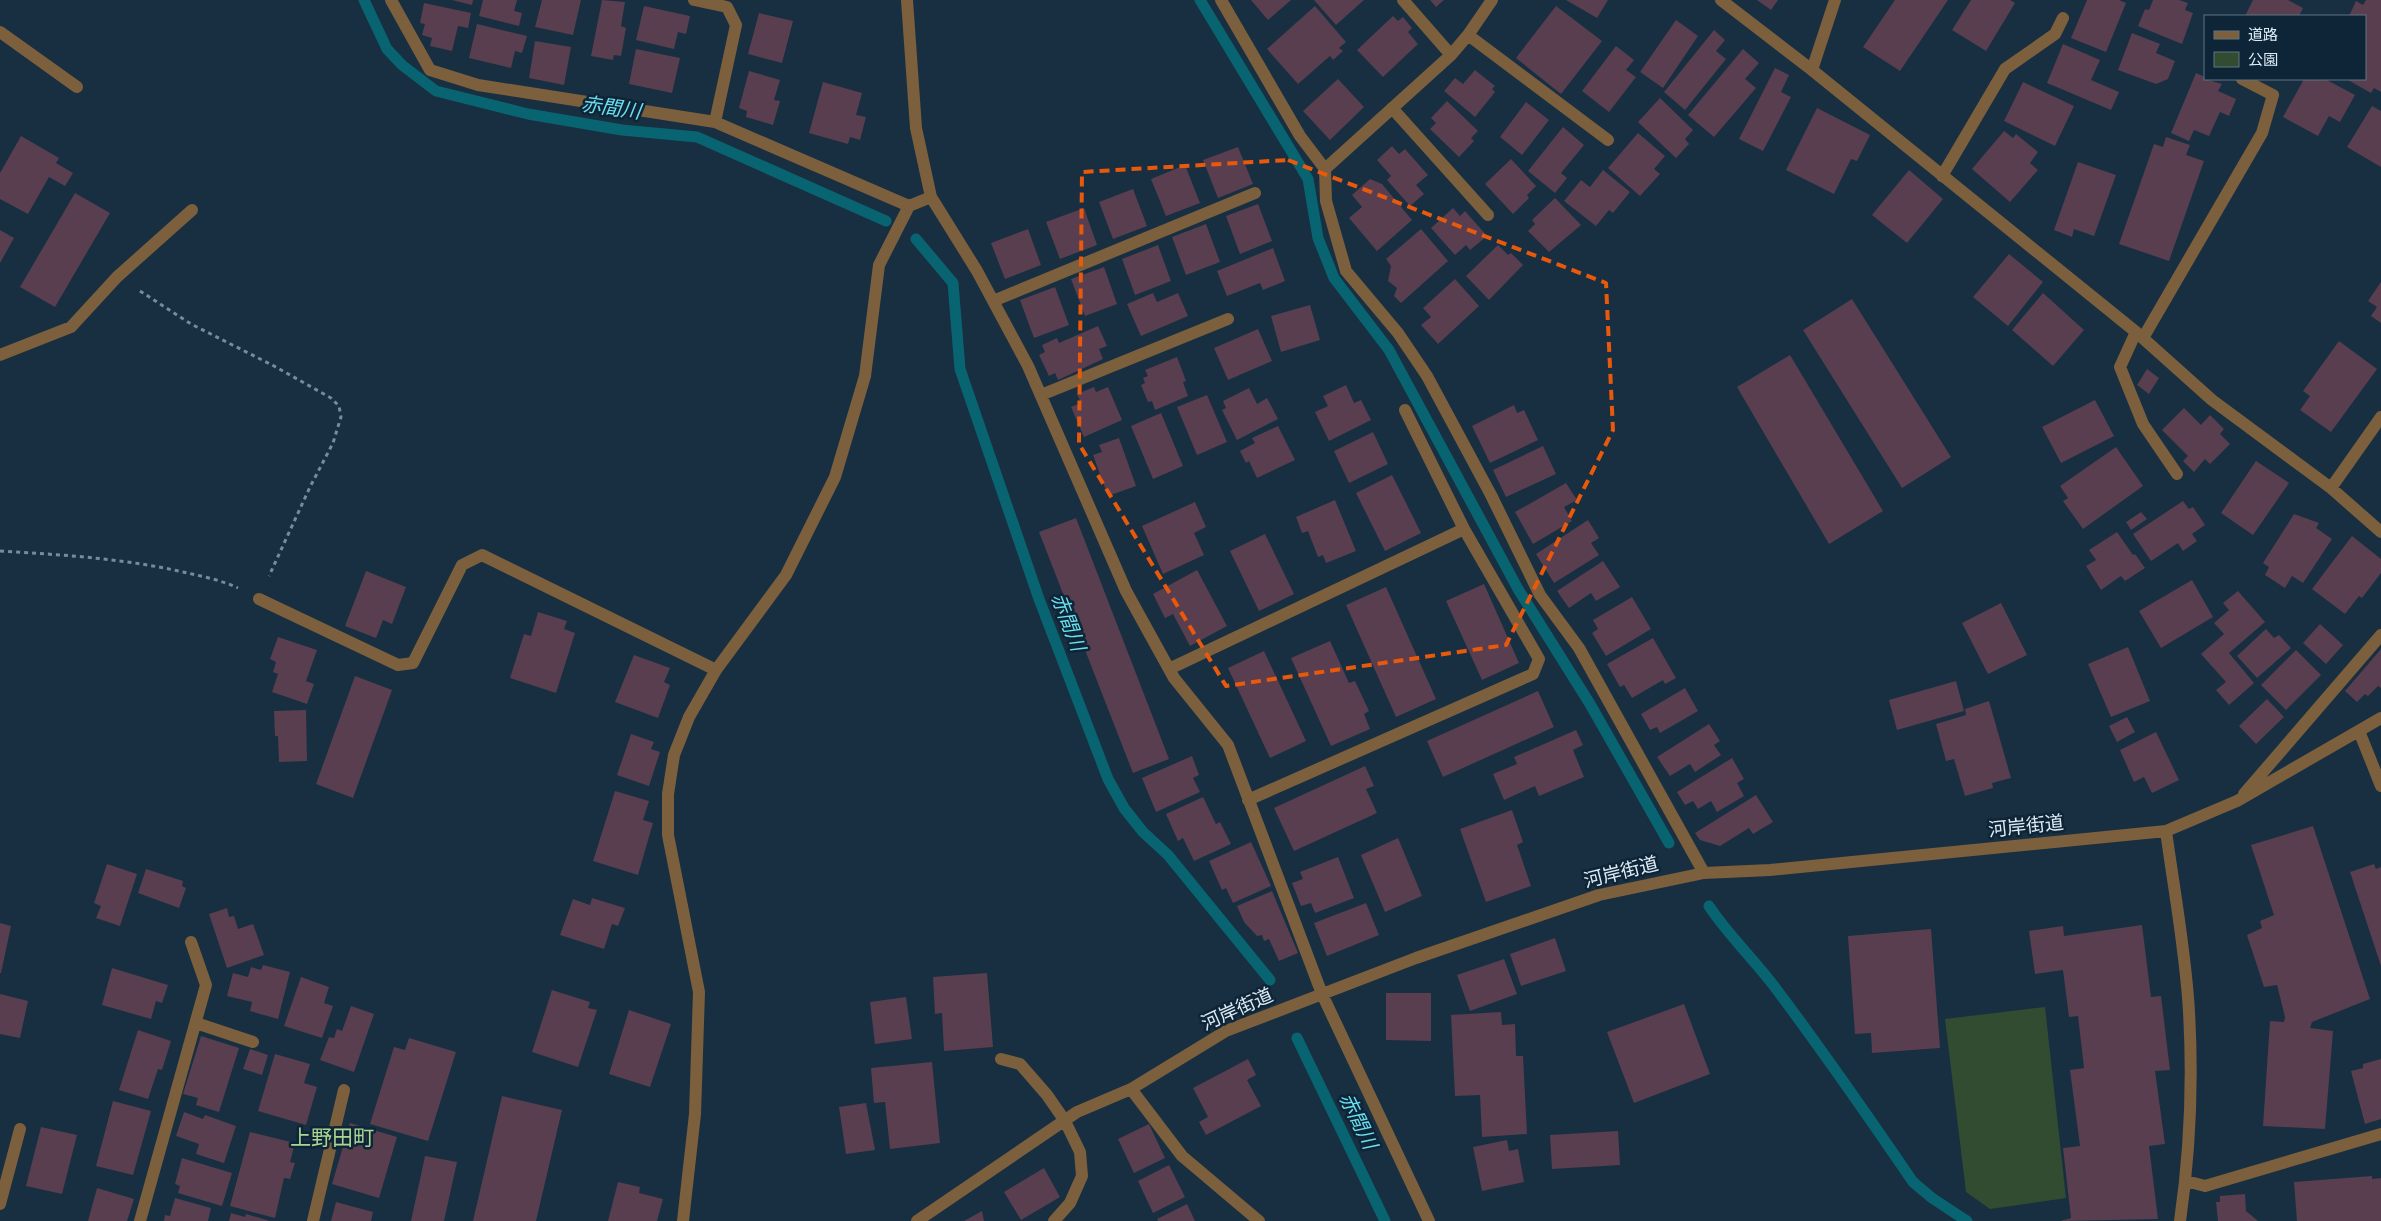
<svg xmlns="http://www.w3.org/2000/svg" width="2381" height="1221" viewBox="0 0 2381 1221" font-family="Jost,'Noto Sans JP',sans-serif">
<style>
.green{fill:#324c31}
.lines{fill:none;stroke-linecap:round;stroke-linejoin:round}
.stream{stroke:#086470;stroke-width:11}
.building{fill:#583e4f}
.path{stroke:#788b99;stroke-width:3;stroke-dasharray:4 4;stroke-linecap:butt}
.minor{stroke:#7c5f3d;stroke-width:12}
.marked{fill:none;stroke:#e8590c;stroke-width:4;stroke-dasharray:10 6;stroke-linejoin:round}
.labels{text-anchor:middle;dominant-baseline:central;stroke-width:5;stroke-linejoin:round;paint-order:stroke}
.street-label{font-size:19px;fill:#ddebf6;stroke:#0d2536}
.water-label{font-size:20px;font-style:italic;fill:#6bdff1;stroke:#0d2536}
.quarter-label{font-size:21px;fill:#abd593;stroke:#0d2536}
</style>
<rect width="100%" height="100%" fill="#172f41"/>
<path class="green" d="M2045 1007 2066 1198 1990 1209 1966 1192 1945 1019Z"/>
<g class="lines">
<path class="stream" d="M364 0 387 49 402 65 436 91 528 114 622 130 697 137 886 221
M1200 0 1308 179 1318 238 1334 278 1389 350 1518 589 1590 704 1669 843
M916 239 953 283 960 369 1039 599 1108 779 1124 808 1143 832 1168 855 1270 980
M1709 906C1728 935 1753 958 1774 986 1822 1050 1868 1116 1913 1182L1932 1198 1967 1221
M1297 1038 1385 1221"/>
</g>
<path class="building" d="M452 0H473L472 5Z
M483 0H517L514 11 522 13 519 26 479 16Z
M542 0H581L573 35 535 27Z
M602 0 625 2 621 26 626 28 621 56 614 55 613 60 591 56Z
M1251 0H1291L1268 20Z
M1314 0H1364L1336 25Z
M1430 0H1444L1436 7Z
M1566 0H1608L1597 18Z
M1757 0H1778L1771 10Z
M1895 0H1948L1900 71 1863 47Z
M1971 0H2010L2015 3 1986 51 1952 30Z
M2087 0H2119L2126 3 2106 52 2071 38Z
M2153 0H2179L2188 3 2185 10 2193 13 2182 44 2138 26 2145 9 2149 10Z
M2253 0H2288L2303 8 2299 16H2245Z
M2366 0H2381V92L2374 88 2371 93 2348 80 2365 79V16H2349L2356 1 2363 5Z
M424 3 471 13 468 28 458 26 452 51 430 46 432 38 422 35 425 24 420 23Z
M644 6 690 16 686 34 678 32 674 49 636 40Z
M1315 6 1346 42 1339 48 1343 51 1333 60 1330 56 1298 84 1267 49Z
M1556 6 1602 41 1561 94 1516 58Z
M759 13 793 21 782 63 748 54Z
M1393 16 1398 21 1403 17 1412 28 1408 32 1418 44 1383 77 1357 50Z
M1676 20 1698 36 1663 88 1640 72Z
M477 24 527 36 522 53 515 51 511 68 469 58Z
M1714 30 1725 40 1716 51 1726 59 1685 110 1664 92Z
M2132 33 2160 44 2156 53 2175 61 2168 79 2156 84 2118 70Z
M535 41 571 47 564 85 529 78Z
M2063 44 2100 60 2091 80 2119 92 2111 110 2047 83Z
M1616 46 1634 60 1626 70 1636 77 1609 112 1582 91Z
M636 49 680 58 672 93 629 84Z
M1743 49 1759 63 1745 79 1756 88 1714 137 1688 115Z
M1775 68 1789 75 1781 92 1791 97 1763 151 1739 139Z
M1475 70 1495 86 1492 89 1495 92 1475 117 1444 91 1455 78 1463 84Z
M749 71 780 80 774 100 780 101 773 125 746 117 747 111 739 108Z
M2196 73 2205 77V79L2222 84 2218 91 2236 99 2229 116 2220 112 2209 136 2194 130 2189 141 2171 133Z
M1338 79 1364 107 1330 140 1303 111Z
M2304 79H2325L2355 95 2340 122 2329 116 2318 136 2283 117Z
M823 82 862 93 856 115 866 117 860 140 850 137 848 144 809 133Z
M2023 82 2074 106 2055 146 2004 121Z
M1660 98 1693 130 1685 139 1689 144 1676 158 1638 122Z
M1447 101 1478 131 1471 138 1474 141 1459 157 1430 129 1436 123 1431 118Z
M1526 102 1549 120 1522 155 1500 137Z
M2372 106 2381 111V167L2347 147Z
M1817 108 1870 135 1857 161 1851 159 1834 194 1786 170Z
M1563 127 1584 145 1561 173 1567 178 1555 193 1528 171Z
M2004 131 2013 138 2016 134 2038 152 2030 163 2038 170 2010 202 1972 169Z
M1638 133 1665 156 1654 169 1660 174 1640 196 1608 168Z
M21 136 59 158 56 163 73 173 65 186 49 177 28 214 0 199V173Z
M2166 137 2190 145 2186 155 2204 161 2169 261 2119 244 2154 144 2163 147Z
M1392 146 1399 154 1405 149 1428 175 1416 185 1424 194 1410 206 1387 180 1391 176 1377 160Z
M1238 147 1253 184 1218 198 1203 160Z
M1511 159 1536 186 1527 195 1529 198 1513 214 1485 184Z
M2078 162 2116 175 2094 236 2074 229 2072 237 2054 230Z
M1185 165 1200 203 1166 216 1151 179Z
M1603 170 1630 192 1613 213 1609 210 1596 226 1564 201 1581 180 1590 187Z
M1909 170 1943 199 1907 243 1872 215Z
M1370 179 1382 184 1412 220 1377 251 1349 218 1362 207 1352 195Z
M1133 189 1147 226 1113 239 1099 202Z
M75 193 110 213 55 307 20 287Z
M1555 198 1581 225 1549 252 1528 231 1535 224 1532 220Z
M1258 204 1272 241 1240 254 1226 216Z
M1084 208 1097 245 1060 259 1046 222Z
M1453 208 1460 216 1465 211 1487 236 1470 250 1466 245 1455 255 1431 228Z
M1206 224 1220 262 1186 275 1172 237Z
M1028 229 1041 265 1005 279 991 243Z
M1421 229 1448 261 1401 303 1394 296 1397 288 1388 281 1391 266 1386 259Z
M0 230 14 238 0 263Z
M1158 245 1171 281 1135 295 1122 259Z
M1498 245 1508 255 1511 253 1523 265 1489 300 1466 276Z
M1273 248 1285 281 1263 290 1260 283 1227 296 1217 271Z
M2009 254 2043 282 2008 326 1973 297Z
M1104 267 1117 304 1085 316 1071 279Z
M1455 279 1479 306 1438 344 1421 325 1431 317 1423 308Z
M2381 282V323L2371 316 2377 307 2368 301Z
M1055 287 1069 325 1034 338 1020 300Z
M1153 293 1157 302 1178 293 1188 316 1141 336 1127 304Z
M2043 293 2084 330 2053 366 2012 330Z
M1852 299 1951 457 1902 488 1803 330Z
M1310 305 1320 340 1281 352 1271 316Z
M1098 326 1107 346 1099 349 1103 359 1058 380 1055 373 1049 376 1039 355 1045 352 1042 345 1057 338 1059 343Z
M1258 329 1272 361 1228 380 1214 348Z
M2339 341 2377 369 2331 432 2300 410 2310 396 2303 391Z
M1790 355 1883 511 1829 544 1737 387Z
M1177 357 1186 381 1183 382 1188 396 1155 410 1152 401 1148 402 1141 385 1145 383 1143 378 1148 376 1145 370Z
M2147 369 2159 378 2149 394 2137 385Z
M1346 385 1354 403 1361 400 1371 420 1329 441 1315 412 1328 406 1323 396Z
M1094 387 1096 392 1108 387 1122 420 1084 437 1071 407 1081 403 1077 394Z
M1249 388 1257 404 1267 398 1278 419 1237 440 1222 410 1226 408 1223 401Z
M1207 395 1227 442 1197 455 1177 407Z
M2095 400 2114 436 2061 463 2042 427Z
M1514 405 1517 413 1524 410 1538 440 1490 463 1472 426Z
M2184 408 2201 425 2210 415 2224 429 2220 434 2230 444 2210 464 2205 459 2194 472 2183 461 2188 456 2162 430Z
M1161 413 1183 466 1153 479 1131 426Z
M1278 426 1295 460 1257 478 1249 461 1246 463 1240 451 1255 443 1252 438Z
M1373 432 1388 464 1349 483 1334 451Z
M1119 438 1136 486 1108 496 1093 455 1102 452 1099 445Z
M1543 446 1556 474 1506 497 1493 470Z
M2116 447 2143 486 2083 529 2063 501 2068 498 2060 486Z
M2256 461 2289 483 2253 535 2221 513Z
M1392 475 1421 533 1385 551 1356 493Z
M1566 483 1577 500 1564 507 1572 521 1533 544 1515 512Z
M1335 500 1356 551 1326 563 1323 555 1318 557 1308 531 1302 533 1296 517Z
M2183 501 2189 509 2193 507 2205 525 2192 534 2197 541 2183 551 2178 543 2151 561 2133 534Z
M1195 502 1206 527 1194 533 1204 555 1163 574 1142 526Z
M2141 512 2147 519 2131 530 2126 522Z
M2294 514 2319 523 2316 528 2332 539 2303 583 2292 576 2285 588 2265 575 2269 567 2263 563Z
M1076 518 1169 759 1133 773 1039 532Z
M1588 520 1599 538 1591 543 1599 555 1554 583 1536 554Z
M2117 532 2133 555 2135 554 2145 568 2125 581 2121 576 2101 590 2086 566 2096 560 2089 550Z
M1265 534 1294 594 1259 611 1230 551Z
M2352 536 2381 559V573L2362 598 2359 596 2345 614 2312 589Z
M1603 561 1620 587 1596 601 1591 593 1569 608 1557 591Z
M1197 570 1227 626 1190 646 1173 614 1165 618 1153 594Z
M366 571 406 587 392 624 383 620 376 638 345 626Z
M2192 580 2213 617 2161 648 2139 611Z
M1484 584 1519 663 1482 680 1446 601Z
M1386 587 1436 699 1396 717 1346 605Z
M2238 591 2265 622 2229 653 2254 683 2229 705 2216 690 2226 682 2201 654 2224 634 2214 623 2229 610 2223 603Z
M1632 597 1651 629 1606 656 1592 633 1598 629 1593 620Z
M2001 603 2027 655 1988 674 1962 623Z
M538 612 567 621 564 629 575 633 556 693 510 678 524 634 531 636Z
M2320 624 2343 645 2326 664 2303 643Z
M2266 629 2274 638 2279 635 2291 648 2257 678 2237 656Z
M278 637 317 650 306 681 314 684 307 704 272 692 278 674 273 672 276 662 270 659Z
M1653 638 1676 678 1665 684 1663 680 1632 698 1624 685 1620 687 1607 664Z
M1330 641 1349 683 1355 681 1369 711 1364 714 1370 729 1331 746 1291 658Z
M2128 647 2150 701 2111 717 2088 664Z
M2381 649V688L2378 686 2368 696 2365 694 2357 702 2345 691Z
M2296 650 2321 675 2286 710 2261 685Z
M1264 651 1306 741 1270 758 1228 668Z
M634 655 670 668 664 682 670 685 658 718 615 702Z
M355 676 392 690 353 798 316 784Z
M1956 681 1964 711 1897 730 1889 700Z
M1685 688 1698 711 1660 733 1657 727 1650 730 1641 714Z
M1538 691 1554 727 1443 777 1427 741Z
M2267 699 2284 717 2256 744 2239 726Z
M1989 701 2011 778 1992 783 1993 788 1965 796 1954 759 1946 761 1936 724 1966 715 1965 709Z
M306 710 307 761 279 762 278 736H275L274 711Z
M2127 717 2135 732 2117 742 2109 726Z
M1709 724 1720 741 1714 745 1721 755 1695 772 1690 764 1670 776 1657 757Z
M1576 730 1583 745 1573 750 1584 777 1539 796 1535 786 1504 800 1493 774 1517 764 1514 757Z
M2156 732 2179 780 2152 793 2144 777 2134 782 2120 750Z
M631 734 654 742 651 749 660 752 649 786 617 775Z
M1192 756 1199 775 1193 778 1200 792 1156 812 1142 778Z
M1732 758 1744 779 1737 783 1744 796 1717 812 1711 801 1698 809 1693 801 1685 805 1677 792Z
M1365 766 1374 786 1366 789 1377 813 1294 851 1274 808Z
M615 791 649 801 643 820 653 823 638 875 593 861Z
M1756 795 1773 822 1753 834 1749 828 1720 846 1700 840 1695 833Z
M1203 797 1216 824 1220 822 1231 844 1194 861 1183 838 1178 841 1166 814Z
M1512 810 1523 842 1517 845 1531 886 1486 902 1460 829Z
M2313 826 2370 999 2312 1022 2310 1028 2333 1031 2325 1129 2263 1126 2270 1021 2284 1022 2285 1017 2277 985 2264 987 2247 935 2262 928 2260 921 2274 915 2251 845Z
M1398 838 1422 896 1385 912 1361 855Z
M1251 842 1271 886 1233 903 1226 888 1222 890 1209 861Z
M1338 857 1354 898 1315 913 1311 903 1301 906 1292 883 1303 879 1300 872Z
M107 864 137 874 120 926 96 918 101 906 94 903Z
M2374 864 2376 869 2381 867V966L2350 872Z
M146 869 183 881 182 886 186 888 179 908 138 893Z
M1272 891 1298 953 1279 961 1269 939 1264 941 1262 935 1257 936 1244 922 1237 906Z
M592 898 625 908 618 926 612 924 604 949 560 935 573 899 590 905Z
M1366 903 1379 935 1327 956 1314 923Z
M227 908 229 917 234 916 238 929 253 924 264 955 227 968 209 914Z
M0 923 11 926 1 973H0Z
M2142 925 2151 997 2161 996 2170 1070 2155 1071 2165 1144 2149 1146 2158 1219 2060 1221 2071 1218 2063 1148 2080 1146 2070 1070 2084 1068 2078 1016 2069 1017 2063 970 2035 974 2029 931 2063 926 2064 936Z
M1931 929 1940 1048 1872 1053 1871 1033 1855 1034 1848 936Z
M1555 938 1566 971 1521 986 1510 954Z
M1504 959 1517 994 1470 1011 1457 975Z
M263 965 290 972 278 1019 250 1011 252 1002 227 996 233 973 248 977 251 967 261 970Z
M112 968 168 985 162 1003 156 1001 151 1019 102 1005Z
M987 973 993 1047 944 1051 942 1013 935 1014 933 977Z
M301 977 329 987 324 1003 333 1006 322 1038 284 1026Z
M552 990 590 1002 588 1008 597 1010 578 1067 532 1052Z
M1386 993H1431V1041L1386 1040Z
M0 994 28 1001 20 1038 0 1034Z
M906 997 912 1039 875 1044 870 1002Z
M1684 1004 1710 1074 1634 1103 1607 1032Z
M351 1006 374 1014 354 1072 320 1060 329 1037 334 1038 337 1029 342 1031Z
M629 1010 671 1024 650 1087 609 1074Z
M1501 1012 1502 1025 1515 1024 1516 1056H1523L1527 1134 1482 1137 1480 1095 1455 1096 1451 1015Z
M138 1030 171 1041 162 1070 158 1069 148 1099 119 1090Z
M201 1036 239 1048 219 1112 196 1105 198 1098 183 1094Z
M409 1038 456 1052 428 1141 370 1124 394 1047 405 1050Z
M250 1049 268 1055 262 1075 243 1069Z
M275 1054 310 1064 304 1083 317 1087 306 1125 258 1111Z
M1248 1059 1256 1075 1247 1080 1261 1106 1206 1135 1199 1122 1208 1117 1193 1088Z
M2381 1059V1119L2365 1124 2351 1071 2363 1068V1064Z
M932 1062 940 1143 890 1149 885 1102 874 1103 871 1068Z
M502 1096 562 1110 536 1221H473Z
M113 1101 151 1111 133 1175 96 1166Z
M866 1103 875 1150 846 1154 839 1107Z
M184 1112 203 1119 205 1115 236 1126 224 1163 196 1154 199 1144 176 1136Z
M350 1123 397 1137 379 1198 332 1184Z
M1149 1124 1165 1158 1134 1173 1118 1139Z
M41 1127 77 1135 62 1194 26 1186Z
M1618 1131 1620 1165 1552 1169 1550 1135Z
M250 1132 295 1143 290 1162 295 1163 290 1179 284 1178 275 1218 230 1206Z
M1507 1140 1509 1151 1518 1149 1524 1182 1482 1191 1473 1147Z
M425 1156 457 1162 444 1221H411Z
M182 1158 232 1173 222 1206 178 1193 180 1186 175 1184Z
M1169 1165 1185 1197 1153 1213 1138 1181Z
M1044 1168 1060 1197 1021 1220 1004 1192Z
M2372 1176V1179L2381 1178V1221H2297L2294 1182Z
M618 1182 640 1187 639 1193 663 1199 657 1221H608Z
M97 1188 134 1199 127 1221H88Z
M2245 1194 2246 1211 2258 1221H2218L2216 1202H2220V1196Z
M175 1198 211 1208 208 1221H164L165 1215 170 1216Z
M336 1202 373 1212 371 1221H331Z
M1187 1204 1195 1221H1158L1157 1219Z
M982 1211 984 1221H964Z
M231 1213 245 1217 246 1214 270 1221H229Z"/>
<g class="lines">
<path class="path" d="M140 291 191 324 274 366 331 398 339 406 341 417 333 443 310 487 269 576
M0 551C63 555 121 558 183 572 201 576 221 580 238 588"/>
<path class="minor" d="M391 0 430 70 478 85 715 122 909 206
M694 0 727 7 736 25 715 122
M907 0 916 128 931 197 977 271 1028 366 1126 591 1174 678 1228 745 1322 994 1429 1221
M1221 0 1300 136 1325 169 1326 201 1346 271 1398 333 1427 376 1491 495 1540 595 1579 648 1704 873
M1403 0 1451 55
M1721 0 1812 70 1835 0
M0 32 77 87
M1468 35 1608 140
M1812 70 2136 332 2212 400 2331 488 2381 532
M1392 108 1488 215
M1325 169 1451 55 1468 35 1492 0
M1942 176 2005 69 2055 34 2063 18
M993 301 1255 193
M2136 332 2120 367 2143 424 2177 474
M2143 338 2262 133 2273 95 2242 79
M0 355 71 327 117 277 192 210
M1041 395 1228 319
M2331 488 2381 417
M259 599 398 665 413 663 462 565 482 555 716 670
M1169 669 1464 529
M2359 731 2381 786
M2244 794 2381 635
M1248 800 1533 674 1539 659 1464 529 1405 410
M2166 831C2174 890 2186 954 2189 1012 2193 1082 2190 1152 2180 1221
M196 1023 253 1042
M1001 1059 1020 1064 1047 1095 1065 1121 1080 1152 1082 1176 1070 1203 1054 1221
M1131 1089 1182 1156 1259 1221
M2186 1181 2205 1186 2381 1134
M0 1204 20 1129
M140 1221 206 985 191 942
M313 1221 344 1090
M683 1221 695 1114 699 992 668 835V794L674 755 689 717 716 670 786 575 835 477 865 376 879 265 909 206 931 197
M917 1221 1077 1112 1131 1089 1226 1031 1416 958 1599 895 1704 873 1770 870 2166 831 2237 801 2381 718"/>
</g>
<path class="marked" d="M1288 160 1606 283 1613 430 1506 645 1226 686 1079 444 1082 172Z"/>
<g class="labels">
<g class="street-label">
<text transform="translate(2026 826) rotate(-6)">河岸街道</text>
<text transform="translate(1621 872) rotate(-14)">河岸街道</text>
<text transform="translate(1237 1009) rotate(-24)">河岸街道</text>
</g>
<g class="water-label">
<text transform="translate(611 108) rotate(8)">赤間川</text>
<text transform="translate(1068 622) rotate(69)">赤間川</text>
<text transform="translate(1358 1121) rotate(64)">赤間川</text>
</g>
<g class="quarter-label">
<text x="332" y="1138">上野田町</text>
</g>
</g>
<rect x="2204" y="15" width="162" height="65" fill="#0d2536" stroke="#607483"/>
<rect x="2214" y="31" width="25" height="8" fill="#7c5f3d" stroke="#607483"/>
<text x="2248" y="40" font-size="15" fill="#ddebf6">道路</text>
<rect x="2214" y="52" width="25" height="15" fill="#324c31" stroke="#607483"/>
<text x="2248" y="65" font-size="15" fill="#ddebf6">公園</text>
</svg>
